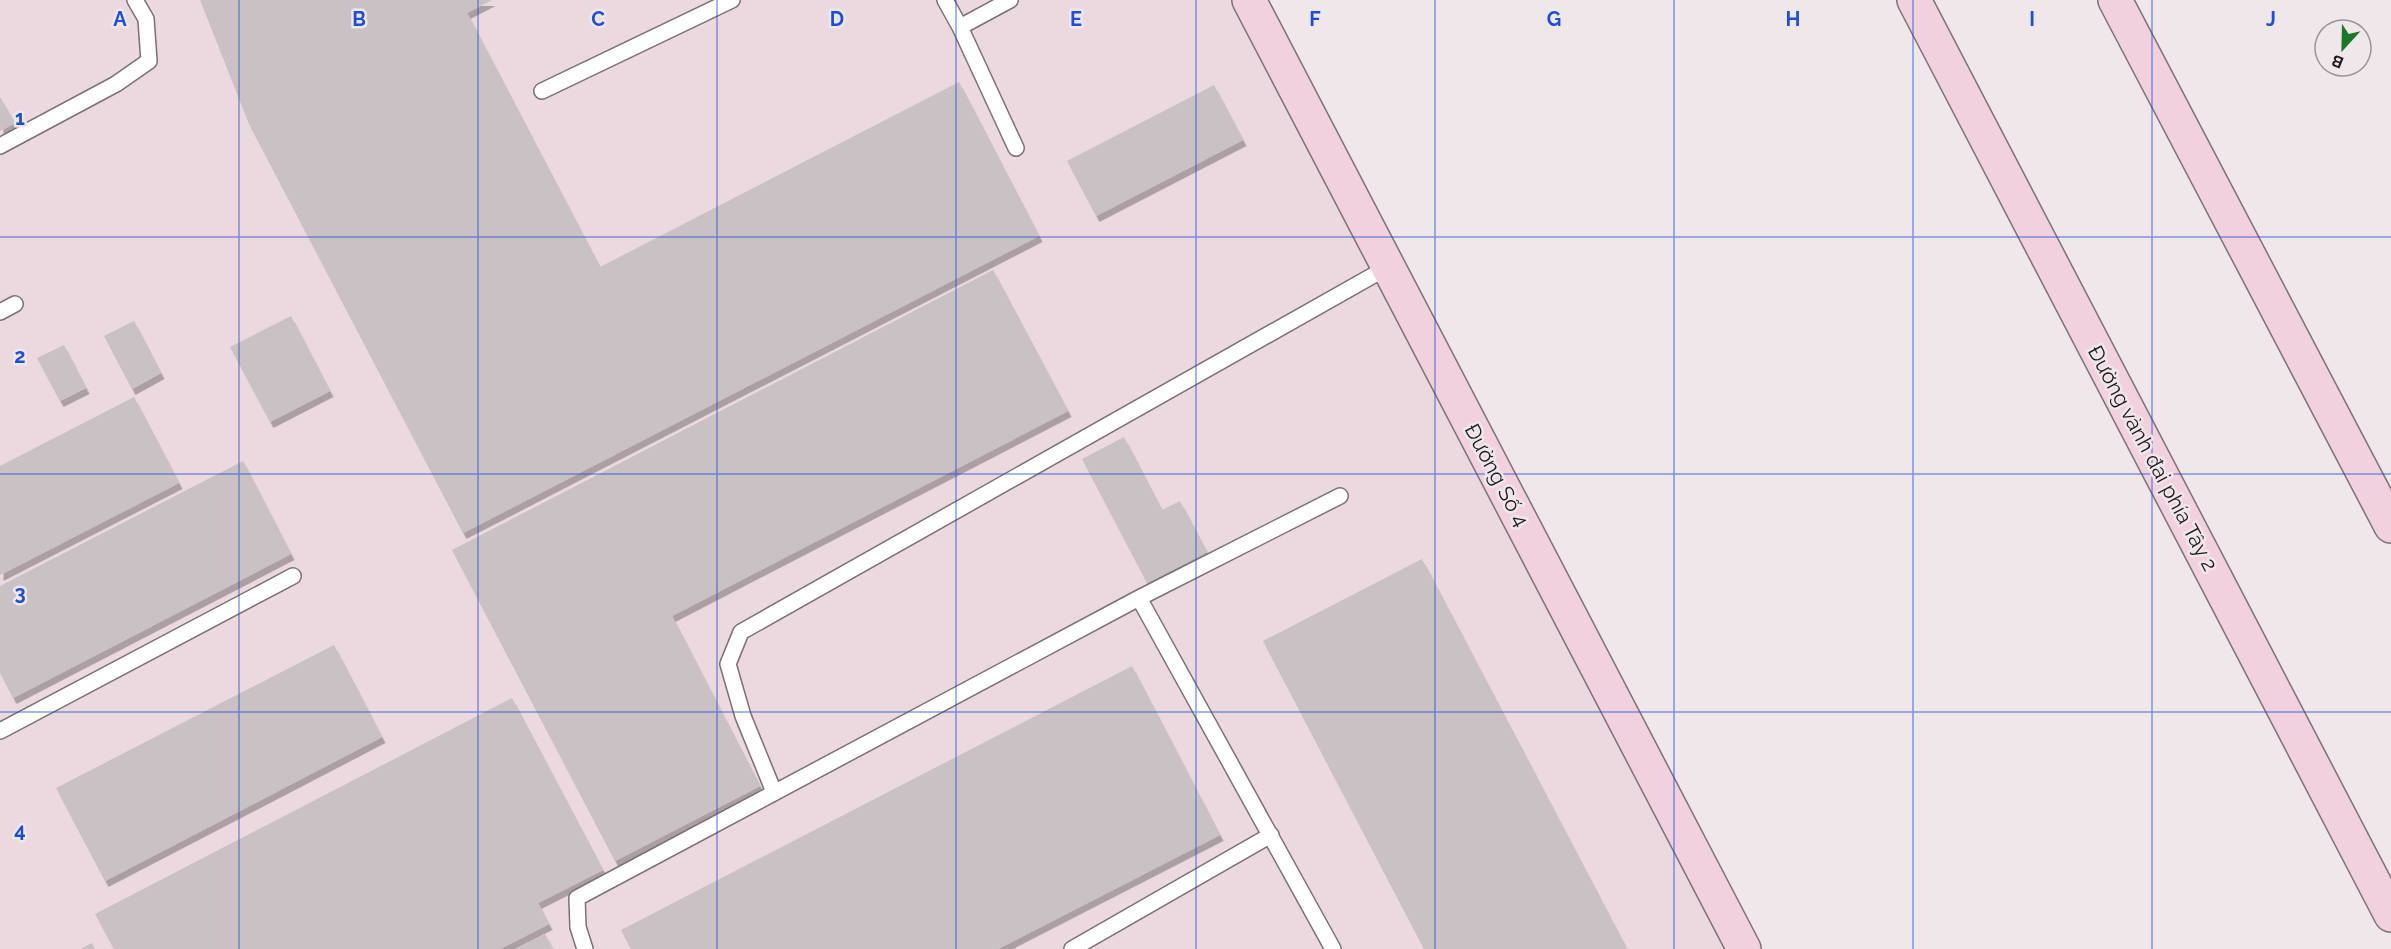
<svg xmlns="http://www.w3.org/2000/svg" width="2391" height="949" viewBox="0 0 2391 949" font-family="Raleway,sans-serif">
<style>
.built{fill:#ebd9df}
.building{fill:#c9c1c4;filter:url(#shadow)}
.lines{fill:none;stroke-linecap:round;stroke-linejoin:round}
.lane-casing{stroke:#7a7275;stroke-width:18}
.secondary-casing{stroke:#7a7275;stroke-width:36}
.lane{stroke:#fff;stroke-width:15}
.secondary{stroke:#f2d1df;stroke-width:33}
.grid{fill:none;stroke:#1d4ed8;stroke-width:1.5;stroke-opacity:0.55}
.labels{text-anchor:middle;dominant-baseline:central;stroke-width:5;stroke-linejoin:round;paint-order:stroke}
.street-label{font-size:21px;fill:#1d1a1b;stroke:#f0e7ea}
.grid-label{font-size:20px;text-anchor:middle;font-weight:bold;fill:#1d4ed8;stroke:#f0e7ea;stroke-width:5;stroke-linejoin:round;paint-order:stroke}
</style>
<defs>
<filter id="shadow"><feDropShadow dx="3.5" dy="6" stdDeviation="0" flood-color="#0004"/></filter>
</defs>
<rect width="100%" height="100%" fill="#f0e7ea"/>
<path class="built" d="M0 0H1239L1735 949H0Z"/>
<path class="building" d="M200 0H492L467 13 600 267 959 82 1039 236 463 533 249 124Z
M1214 85 1243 140 1096 216 1067 161Z
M0 97 15 123 0 131Z
M993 270 1068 411 672 616 760 786 615 861 452 550Z
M291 316 330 391 270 422 230 347Z
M134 321 161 373 132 389 104 336Z
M64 345 86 388 60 401 37 358Z
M134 397 179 483 0 575V466Z
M1124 437 1162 510 1180 501 1207 552 1147 583 1082 459Z
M243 461 291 554 13 698 0 673V586Z
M1422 559 1627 949H1424L1263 641Z
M334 645 382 737 105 881 56 788Z
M1132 666 1220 835 998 949H631L621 930Z
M512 698 603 870 538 903 549 924 500 949H114L95 914Z
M545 934 553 949H515Z
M92 943 95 949H80Z"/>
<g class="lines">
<g class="lane-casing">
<path id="lane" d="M945 0 960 27 1016 148
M960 27 1010 0
M542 91 732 0
M0 146 116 84 149 61 146 19 135 0
M0 312 15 304
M1139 598 1333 949
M0 731 293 576
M774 792 743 716 728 664 741 632 1388 267
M585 949 578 927 577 898 1139 598 1340 496
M1072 949 1271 835"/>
</g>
<g class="secondary-casing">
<path id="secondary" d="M1249 0 1744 949
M1914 0 2391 915
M2115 0 2391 526"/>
</g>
<use href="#lane" class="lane"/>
<use href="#secondary" class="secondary"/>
</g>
<path class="grid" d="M239 0V949M478 0V949M717 0V949M956 0V949M1196 0V949M1435 0V949M1674 0V949M1913 0V949M2152 0V949M0 237H2391M0 474H2391M0 712H2391"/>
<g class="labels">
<g class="street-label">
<text transform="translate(2153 458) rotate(62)">Đường vành đai phía Tây 2</text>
<text transform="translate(1497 475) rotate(62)">Đường Số 4</text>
</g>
</g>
<g class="grid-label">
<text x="120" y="26">A</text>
<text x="359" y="26">B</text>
<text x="598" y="26">C</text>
<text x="837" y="26">D</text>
<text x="1076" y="26">E</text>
<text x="1315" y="26">F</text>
<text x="1554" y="26">G</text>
<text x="1793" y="26">H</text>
<text x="2032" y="26">I</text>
<text x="2271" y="26">J</text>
<text x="20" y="125">1</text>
<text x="20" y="363">2</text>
<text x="20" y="600">3</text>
<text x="20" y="837">4</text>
</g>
<g transform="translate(2343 48) rotate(202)"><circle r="28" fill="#f0e7ea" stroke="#9c9597" stroke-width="1.5"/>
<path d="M0-4.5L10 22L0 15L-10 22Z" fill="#1c7828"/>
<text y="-9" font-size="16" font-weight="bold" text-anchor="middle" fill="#1d1a1b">B</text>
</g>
</svg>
